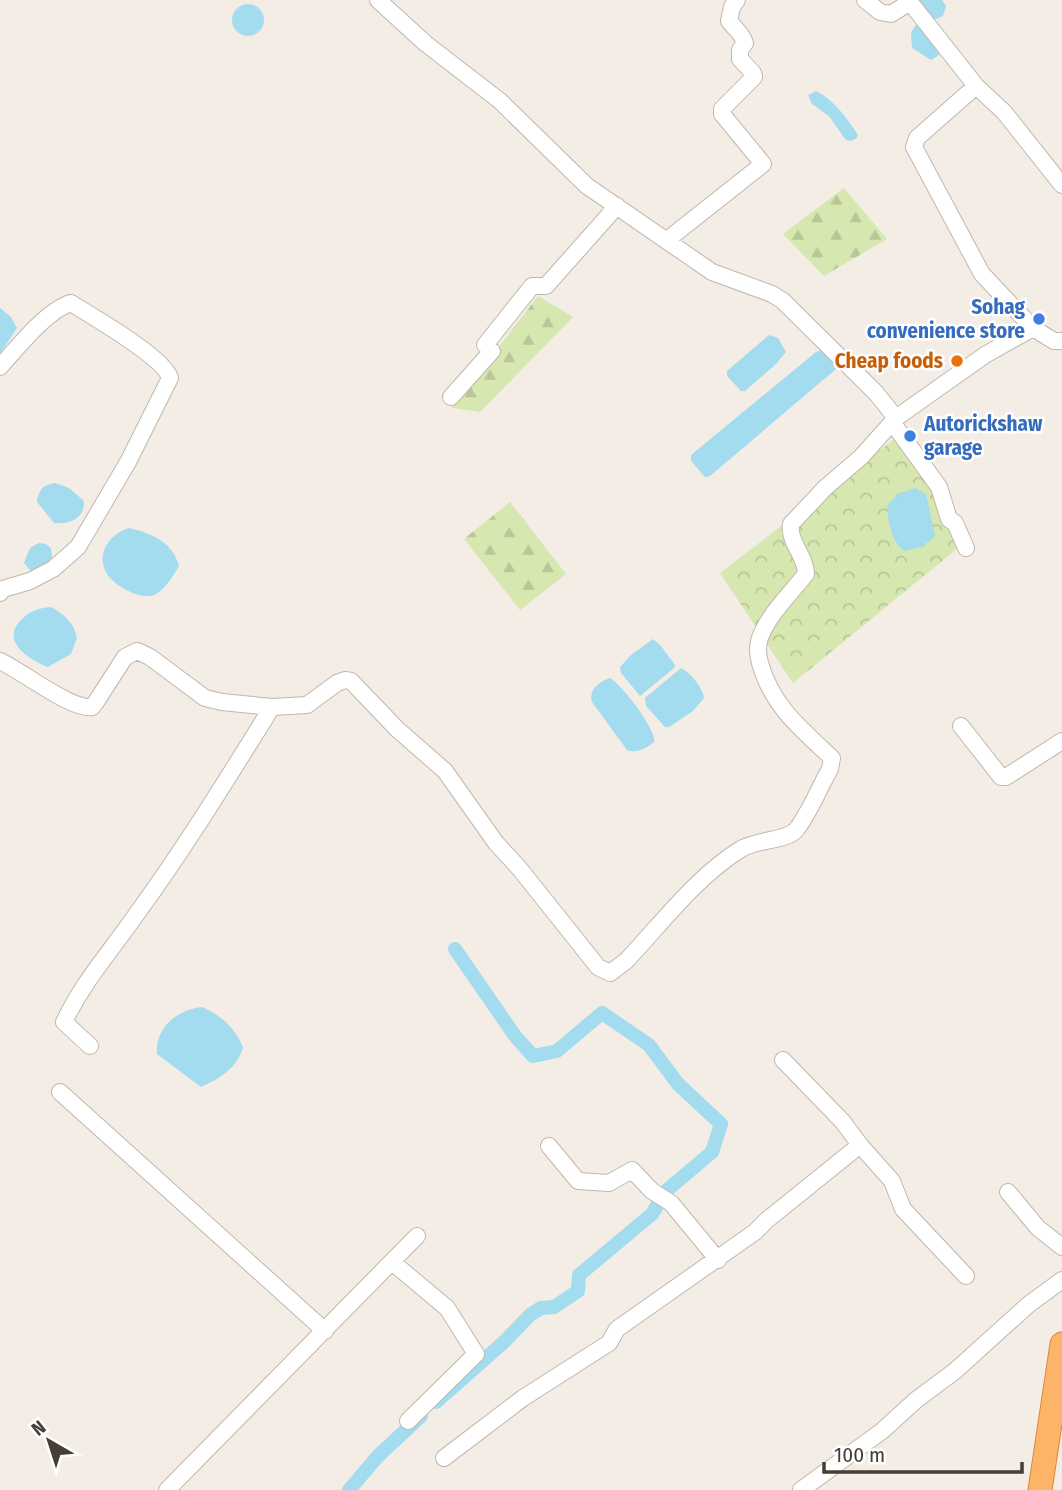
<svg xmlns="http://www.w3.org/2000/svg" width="1062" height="1490" viewBox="0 0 1062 1490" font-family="'Fira Sans Condensed',sans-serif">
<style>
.forest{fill:url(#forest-firs)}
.park{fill:url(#park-crowns)}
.water{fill:#a3dbef}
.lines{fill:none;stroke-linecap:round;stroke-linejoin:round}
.canal{stroke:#a3dbef;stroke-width:14}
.minor-casing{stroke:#c1b6ac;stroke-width:18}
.highway-casing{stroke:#dc8738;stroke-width:25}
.minor{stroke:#fff;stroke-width:16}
.highway{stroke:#fcb568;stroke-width:23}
.shop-dot{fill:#3f7fe0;stroke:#fff;stroke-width:2.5}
.food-dot{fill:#e8710a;stroke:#fff;stroke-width:2.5}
.labels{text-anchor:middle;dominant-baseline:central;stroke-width:5;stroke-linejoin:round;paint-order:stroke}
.shop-label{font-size:21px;font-weight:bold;fill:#366cbe;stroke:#fff;text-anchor:end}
.food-label{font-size:21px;font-weight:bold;fill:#c56008;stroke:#fff;text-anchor:end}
</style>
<defs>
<pattern id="forest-firs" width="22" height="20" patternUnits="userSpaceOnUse" patternTransform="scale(1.75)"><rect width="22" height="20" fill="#d6e7af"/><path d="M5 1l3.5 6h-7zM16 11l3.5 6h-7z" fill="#b9c797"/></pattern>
<pattern id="park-crowns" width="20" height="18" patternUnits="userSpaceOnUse" patternTransform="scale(1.75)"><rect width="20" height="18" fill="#d6e7af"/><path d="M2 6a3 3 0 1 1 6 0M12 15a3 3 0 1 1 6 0" fill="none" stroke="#b9c797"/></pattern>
</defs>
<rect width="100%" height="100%" fill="#f3ede6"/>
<path class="forest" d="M844 188 887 239 824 276 783 234Z
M538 296 573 317 480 412 452 408Z
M510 502 566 574 520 610 464 539Z"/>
<path class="park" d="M897 437 934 485 958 548 793 683 720 573Z"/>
<path class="water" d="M919 0H942L946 6 943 16 933 20 919 3Z
M232 20a16 16 0 1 1 32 0a16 16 0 1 1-32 0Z
M919 24 940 51 939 55 931 60 912 48 911 33 915 26Z
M816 91C834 100 847 118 858 135L856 139 850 141 845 139 829 116 812 104 808 95Z
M0 308 11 317 17 328 0 354Z
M769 335 778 338 786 352 775 365 745 391H741L727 376V371Z
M823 350 836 364V369L710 476 705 477 691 461V455L816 352Z
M55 483 69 488 84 501C85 518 70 525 54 523L37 502C39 490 42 485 55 483Z
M915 488 926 494 935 536 922 547 904 551C890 538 889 524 887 506L898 494Z
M129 528C151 533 173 542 179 566 172 577 166 589 154 595 142 600 119 588 110 578 93 558 108 534 129 528Z
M39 543 46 544 51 548 52 557 41 570 33 574 24 563 30 548Z
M51 607C63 613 75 624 77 638L71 654 48 667C29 660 0 641 21 620 30 611 38 608 51 607Z
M653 639 661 646 675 665 674 668 640 696 621 673 620 667 631 655Z
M681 668C690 672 703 688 704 698L693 711 669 727H665L646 706 645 698Z
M610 678C621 684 657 730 654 742 647 748 637 754 627 750L592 702C588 690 599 682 610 678Z
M202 1007C222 1016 234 1027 243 1047 237 1068 221 1078 201 1087L157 1054C155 1027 177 1010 202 1007Z"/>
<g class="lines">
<path class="canal" d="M436 1402 504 1342 530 1315 541 1308 554 1307 578 1291 579 1275 652 1214 666 1191 712 1152 721 1124 678 1084 649 1045 602 1013 557 1051 533 1056 515 1036 455 949
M349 1490 378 1456 421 1416"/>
<g class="minor-casing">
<path id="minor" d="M378 0 425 43 500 101 587 186 712 272 772 294 783 301 876 393 896 418
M865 0 880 12 891 14 907 4 913 6 976 86 1004 112 1062 185
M976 86 917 138 914 147 982 274 1033 328
M667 240 763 164 722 114V109L754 77 753 73 740 59V50L745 43C742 33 735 29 729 21L732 7 737 0
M0 367C17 348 47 310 71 303 93 317 164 357 170 378L128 462 78 547 53 569 30 581 3 589 0 593
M451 397 492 351 485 345 532 286H546L617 206
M892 422 939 487 949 519 955 523 966 548
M0 661C22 671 71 710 92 707L96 702 125 657 137 651 150 657 205 698 222 702 272 707 307 705 337 683 345 680 351 681 397 729 445 771 496 843 519 868 598 967 610 973 626 961C662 923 696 877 741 849 758 839 786 841 796 830 810 812 819 788 830 769L832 758C800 728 772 706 760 663 758 656 757 649 759 641 766 617 790 594 806 574 806 556 788 542 791 524L826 487 861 457 896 418 985 355 1033 328 1054 341H1062
M961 726 1001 777H1006L1062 741
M90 1046 64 1022C84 980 112 950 138 912 186 846 229 776 272 707
M783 1060 843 1122 860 1145
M60 1092 325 1331
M549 1146 578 1181 609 1183 632 1170 652 1191 671 1203 718 1260
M1008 1192 1038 1228 1062 1247
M392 1262 447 1308 476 1354 408 1421
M444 1458 523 1398 609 1343 617 1329 755 1232 767 1220 860 1145 892 1181 903 1209 966 1276
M167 1490 417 1236
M801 1490 882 1431 916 1400 955 1371 1028 1305 1062 1280"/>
</g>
<g class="highway-casing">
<path id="highway" d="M1040 1490 1062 1344"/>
</g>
<use href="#minor" class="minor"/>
<use href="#highway" class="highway"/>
</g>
<g class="shop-dot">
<circle cx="1039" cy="319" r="7"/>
<circle cx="910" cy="436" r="7"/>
</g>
<circle class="food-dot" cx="957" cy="361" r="7"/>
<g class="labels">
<g class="shop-label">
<text x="1025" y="307">Sohag<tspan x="1025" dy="24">convenience store</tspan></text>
<text x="924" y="424" text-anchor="start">Autorickshaw<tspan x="924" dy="24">garage</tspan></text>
</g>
<g class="food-label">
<text x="943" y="361">Cheap foods</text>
</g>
</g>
<g transform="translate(49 1441) rotate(321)" stroke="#ffffff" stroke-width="5" paint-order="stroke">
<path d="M0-5L12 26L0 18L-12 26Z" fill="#463d35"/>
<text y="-10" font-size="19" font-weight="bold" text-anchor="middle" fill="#463d35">N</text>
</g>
<path d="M824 1462v10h198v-10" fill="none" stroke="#463d35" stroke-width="3.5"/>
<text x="834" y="1462" font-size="21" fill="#463d35" stroke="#ffffff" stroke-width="5" paint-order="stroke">100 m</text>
</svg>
